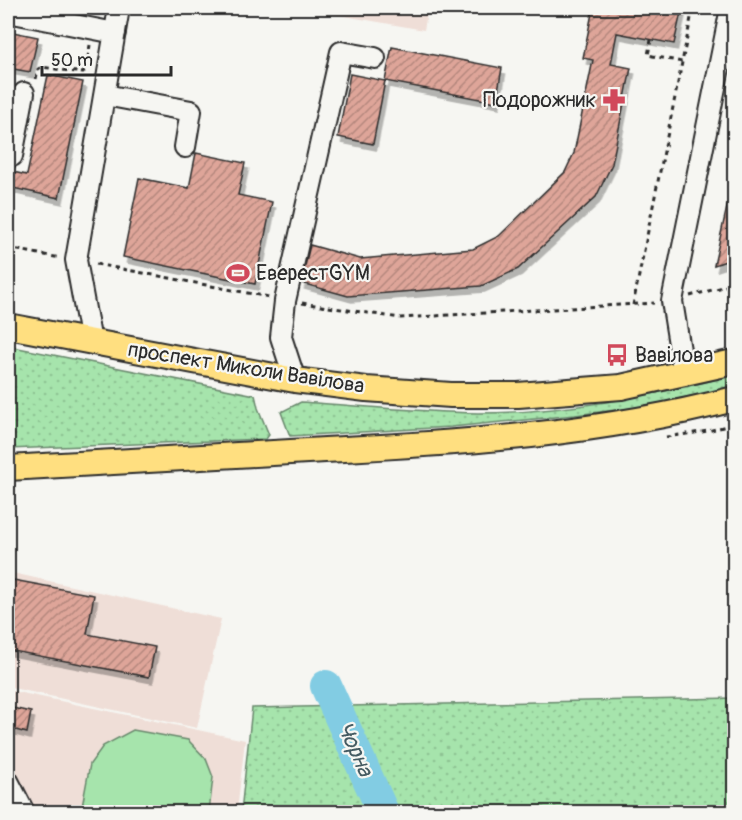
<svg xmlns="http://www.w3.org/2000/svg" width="742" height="820" viewBox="0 0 742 820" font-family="Pangolin,sans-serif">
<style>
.built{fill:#efded7}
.grass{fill:url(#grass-dots);stroke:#68886c;stroke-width:1.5}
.green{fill:#a6e4ac;stroke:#68886c;stroke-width:1.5}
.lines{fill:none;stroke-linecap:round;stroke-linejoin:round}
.river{stroke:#82cce3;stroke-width:32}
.building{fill:url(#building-hatch);stroke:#2b2b2b;stroke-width:1.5;filter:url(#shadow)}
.minor-casing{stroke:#2b2b2b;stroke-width:24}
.major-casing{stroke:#2b2b2b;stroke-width:28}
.path{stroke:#2b2b2b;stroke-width:3;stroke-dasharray:4.5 4.5;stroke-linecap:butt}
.minor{stroke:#f6f6f2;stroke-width:20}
.major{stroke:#ffdf80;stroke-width:24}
.labels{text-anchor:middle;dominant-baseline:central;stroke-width:4.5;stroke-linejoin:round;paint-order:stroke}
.poi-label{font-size:21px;fill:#2b2b2b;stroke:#f6f6f2;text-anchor:start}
.street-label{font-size:21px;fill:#2b2b2b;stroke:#f6f6f2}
.water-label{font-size:22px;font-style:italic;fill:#455b62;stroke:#f6f6f2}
</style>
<defs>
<pattern id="grass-dots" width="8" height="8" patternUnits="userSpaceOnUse" patternTransform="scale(1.5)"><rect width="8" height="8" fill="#a6e4ac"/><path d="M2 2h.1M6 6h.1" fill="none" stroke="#8fc494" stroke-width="1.8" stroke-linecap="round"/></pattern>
<pattern id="building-hatch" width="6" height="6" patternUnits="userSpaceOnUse" patternTransform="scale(1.5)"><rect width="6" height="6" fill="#dea599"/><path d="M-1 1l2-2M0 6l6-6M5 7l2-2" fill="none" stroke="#b4877d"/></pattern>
<filter id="shadow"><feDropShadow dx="3.5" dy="6" stdDeviation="0" flood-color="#0004"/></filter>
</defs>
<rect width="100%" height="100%" fill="#f6f6f2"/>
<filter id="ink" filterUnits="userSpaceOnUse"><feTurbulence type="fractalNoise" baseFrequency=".0167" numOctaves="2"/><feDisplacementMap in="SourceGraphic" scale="12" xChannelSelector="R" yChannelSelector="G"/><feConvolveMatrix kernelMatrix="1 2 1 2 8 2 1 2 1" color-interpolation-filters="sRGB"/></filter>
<g filter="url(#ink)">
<path class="built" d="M255 8H428L424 30 299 8 266 10Z
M8 572 221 619 197 728 8 687Z
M8 690 245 740 237 812H8Z"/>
<path class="grass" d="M8 346 255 395 258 408 269 435 266 439 8 449Z
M734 375V387L640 407 575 415 451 427 290 436 281 412 301 402C360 406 419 412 478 413 565 413 651 396 734 375Z
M734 503V608L728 504Z
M734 698V812H241L252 708Z"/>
<path class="green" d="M133 730 188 740 206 759 213 777 209 812H81L90 764 103 746Z"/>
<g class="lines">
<path class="river" d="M326 686 383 812"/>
</g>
<path class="building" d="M593 8H682L674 44 617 33 611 64 631 68 612 164 596 197 518 269 481 286 348 296 301 283 310 245 360 259 473 249 499 236 565 172 574 153 593 60 583 58Z
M8 31 38 37 30 72 8 68Z
M392 47 502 68 496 102 385 81Z
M350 74 385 81 373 144 338 137Z
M48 75 83 82 59 198 8 187V171L27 175Z
M196 153 245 163 238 195 272 202 255 284 123 257 139 178 189 188Z
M729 198 735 199V258L714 265Z
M8 579 94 595 87 634 155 647 149 677 8 650Z
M8 707 31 712 27 733 8 728Z"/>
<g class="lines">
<g class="minor-casing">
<path id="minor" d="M8 12 115 33
M105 95 191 111 185 147
M8 155 12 156 24 93
M91 342 76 260 119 8
M684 375 672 301 731 8
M295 380 281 337 285 301 341 52 375 58
M8 781 24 812"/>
</g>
<g class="major-casing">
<path id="major" d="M8 326 295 380 366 389 451 395H518L621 387 734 362
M8 468C113 462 219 456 325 450 463 443 600 434 734 399"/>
</g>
<path class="path" d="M651 40 648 55 682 62
M36 79 38 69 42 67 83 73 86 69 90 45
M8 248 60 258
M96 264 269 297
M690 296 734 284
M302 303 400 318 654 303
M633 305 693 8
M666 437 708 431 734 424"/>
<use href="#minor" class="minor"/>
<use href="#major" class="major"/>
</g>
</g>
<defs>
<g id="pharmacy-bare" transform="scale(1.8)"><path d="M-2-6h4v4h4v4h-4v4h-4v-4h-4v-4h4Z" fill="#d1495b" stroke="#f6f6f2" stroke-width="2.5" paint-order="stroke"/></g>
<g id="stadium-bare" transform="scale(1.8)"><path d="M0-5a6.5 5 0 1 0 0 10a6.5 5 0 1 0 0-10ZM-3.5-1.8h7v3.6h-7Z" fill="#d1495b" stroke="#f6f6f2" stroke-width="2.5" paint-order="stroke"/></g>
<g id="bus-bare" transform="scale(1.8)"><path d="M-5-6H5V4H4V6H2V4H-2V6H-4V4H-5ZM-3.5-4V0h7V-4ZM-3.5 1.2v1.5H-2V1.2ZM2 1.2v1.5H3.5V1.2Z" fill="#d1495b" stroke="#f6f6f2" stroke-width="2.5" paint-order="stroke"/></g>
</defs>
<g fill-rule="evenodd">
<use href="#pharmacy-bare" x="614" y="100"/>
<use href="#stadium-bare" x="238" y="273"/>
<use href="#bus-bare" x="617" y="355"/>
</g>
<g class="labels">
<g class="poi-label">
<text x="596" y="100" text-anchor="end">Подорожник</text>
<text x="256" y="273">ЕверестGYM</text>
<text x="635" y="355">Вавілова</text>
</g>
<g class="street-label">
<text transform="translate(246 368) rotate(9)">проспект Миколи Вавілова</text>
</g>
<g class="water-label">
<text transform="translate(355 749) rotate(66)">Чорна</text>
</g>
</g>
<rect width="742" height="820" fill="none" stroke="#f6f6f2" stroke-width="30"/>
<rect x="15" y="15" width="712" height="790" fill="none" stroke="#2b2b2b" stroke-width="2" filter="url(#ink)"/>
<path d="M42 66v9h129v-9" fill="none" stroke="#2b2b2b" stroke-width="3"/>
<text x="51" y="66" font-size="18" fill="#2b2b2b" stroke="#f6f6f2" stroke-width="4.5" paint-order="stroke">50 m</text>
</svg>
